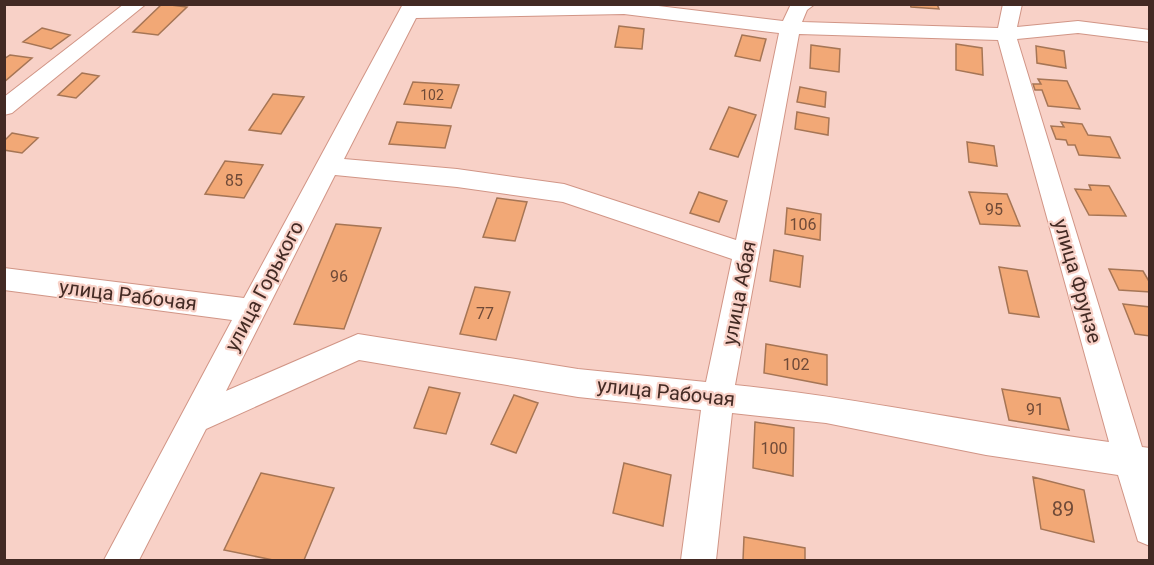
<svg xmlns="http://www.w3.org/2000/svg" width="1154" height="565" viewBox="0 0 1154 565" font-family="Roboto,sans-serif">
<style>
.building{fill:#f2a876;stroke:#a67555;stroke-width:1.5}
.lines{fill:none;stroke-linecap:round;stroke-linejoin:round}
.street-casing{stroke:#d19586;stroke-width:2}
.street{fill:#fff;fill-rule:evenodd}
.labels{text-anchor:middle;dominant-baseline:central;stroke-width:4.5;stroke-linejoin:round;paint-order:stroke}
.far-number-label{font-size:14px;fill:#6f4a38}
.number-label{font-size:16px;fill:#6f4a38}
.street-label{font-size:20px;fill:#432a24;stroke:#f8d1c7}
.near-number-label{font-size:20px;fill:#6f4a38}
</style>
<rect width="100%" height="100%" fill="#f8d1c7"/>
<path class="building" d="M162 4 187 7 158 35 133 32Z
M910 4H937L939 9 911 7Z
M619 26 644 29 642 49 615 47Z
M42 28 70 35 51 49 23 42Z
M742 35 766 39 760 61 735 56Z
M956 44 982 48 983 75 956 70Z
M811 45 840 49 839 72 810 68Z
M1036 46 1064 51 1066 68 1037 63Z
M10 55 32 58 4 82V59Z
M82 73 99 76 76 98 58 95Z
M1038 79 1067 81 1080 109 1048 106 1042 90H1035L1033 84H1041Z
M413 82 459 85 451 108 404 104Z
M800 87 826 92 825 107 797 102Z
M273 94 304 97 281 134 249 130Z
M729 107 756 115 738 157 710 149Z
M797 112 829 118 828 135 795 129Z
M397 122 451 126 445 148 389 144Z
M1061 122 1082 124 1088 135 1110 137 1120 158 1079 155 1075 145H1068L1066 140 1056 139 1051 126 1064 127Z
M12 133 38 138 22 153 4 150V141Z
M967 142 994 146 997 166 969 162Z
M225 161 263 165 244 198 205 194Z
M1089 185 1109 186 1126 216 1089 215 1075 189 1091 190Z
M699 192 727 201 719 222 690 213Z
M969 192 1007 194 1020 226 980 224Z
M497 198 527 202 515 241 483 237Z
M787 208 821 214 820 240 785 234Z
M336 224 381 228 344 329 294 324Z
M774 250 803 256 800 287 770 281Z
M999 267 1027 271 1039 317 1009 313Z
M1109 269 1143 271 1150 283V292L1119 290Z
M475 287 510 292 496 340 460 334Z
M1123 304 1150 307V336L1135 334Z
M766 344 827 355V385L764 373Z
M429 387 460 393 446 434 414 428Z
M1002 389 1060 398 1069 430 1009 420Z
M514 395 538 403 516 453 491 444Z
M755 422 794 428 793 476 753 468Z
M624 463 671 475 663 526 613 513Z
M261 473 334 488 304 560H273L224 550Z
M1033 477 1084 490 1094 542 1041 529Z
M744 537 805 548V560H743Z"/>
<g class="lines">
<g class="street-casing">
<path id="street" d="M124 4H146L12 113 4 115V97Z
M403 4H642L783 21 791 4H815L807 10 802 22 998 28 1003 4H1022L1017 27 1078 21 1150 30V42L1078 33 1017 39 1142 447 1150 448V546L1138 541 1118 475 986 455 826 423 732 413 716 560H681L701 410 578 397 359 360 206 429 139 560H104L232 320 4 290V268L244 298ZM624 14 779 33 736 240 564 184 457 169 344 159 416 18ZM799 34 998 40 1109 442C984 425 861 398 735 385ZM335 175 457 187 563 202 732 259 706 382 578 369 358 334 226 391Z"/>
</g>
<use href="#street" class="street"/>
</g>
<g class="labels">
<g class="far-number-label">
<text x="432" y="95">102</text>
</g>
<g class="number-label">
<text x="234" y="180">85</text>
<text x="994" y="209">95</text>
<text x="803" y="224">106</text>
<text x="339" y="276">96</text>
<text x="485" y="313">77</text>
<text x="796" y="364">102</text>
<text x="1035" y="409">91</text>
<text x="774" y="448">100</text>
</g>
<g class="street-label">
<text transform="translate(1078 281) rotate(74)">улица Фрунзе</text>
<text transform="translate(264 286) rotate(-62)">улица Горького</text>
<text transform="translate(739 293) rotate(-79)">улица Абая</text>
<text transform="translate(128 295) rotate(7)">улица Рабочая</text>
<text transform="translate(666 392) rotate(6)">улица Рабочая</text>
</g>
<g class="near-number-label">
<text x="1063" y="509">89</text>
</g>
</g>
<rect width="1154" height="565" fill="none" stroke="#432a24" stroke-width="12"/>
</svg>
